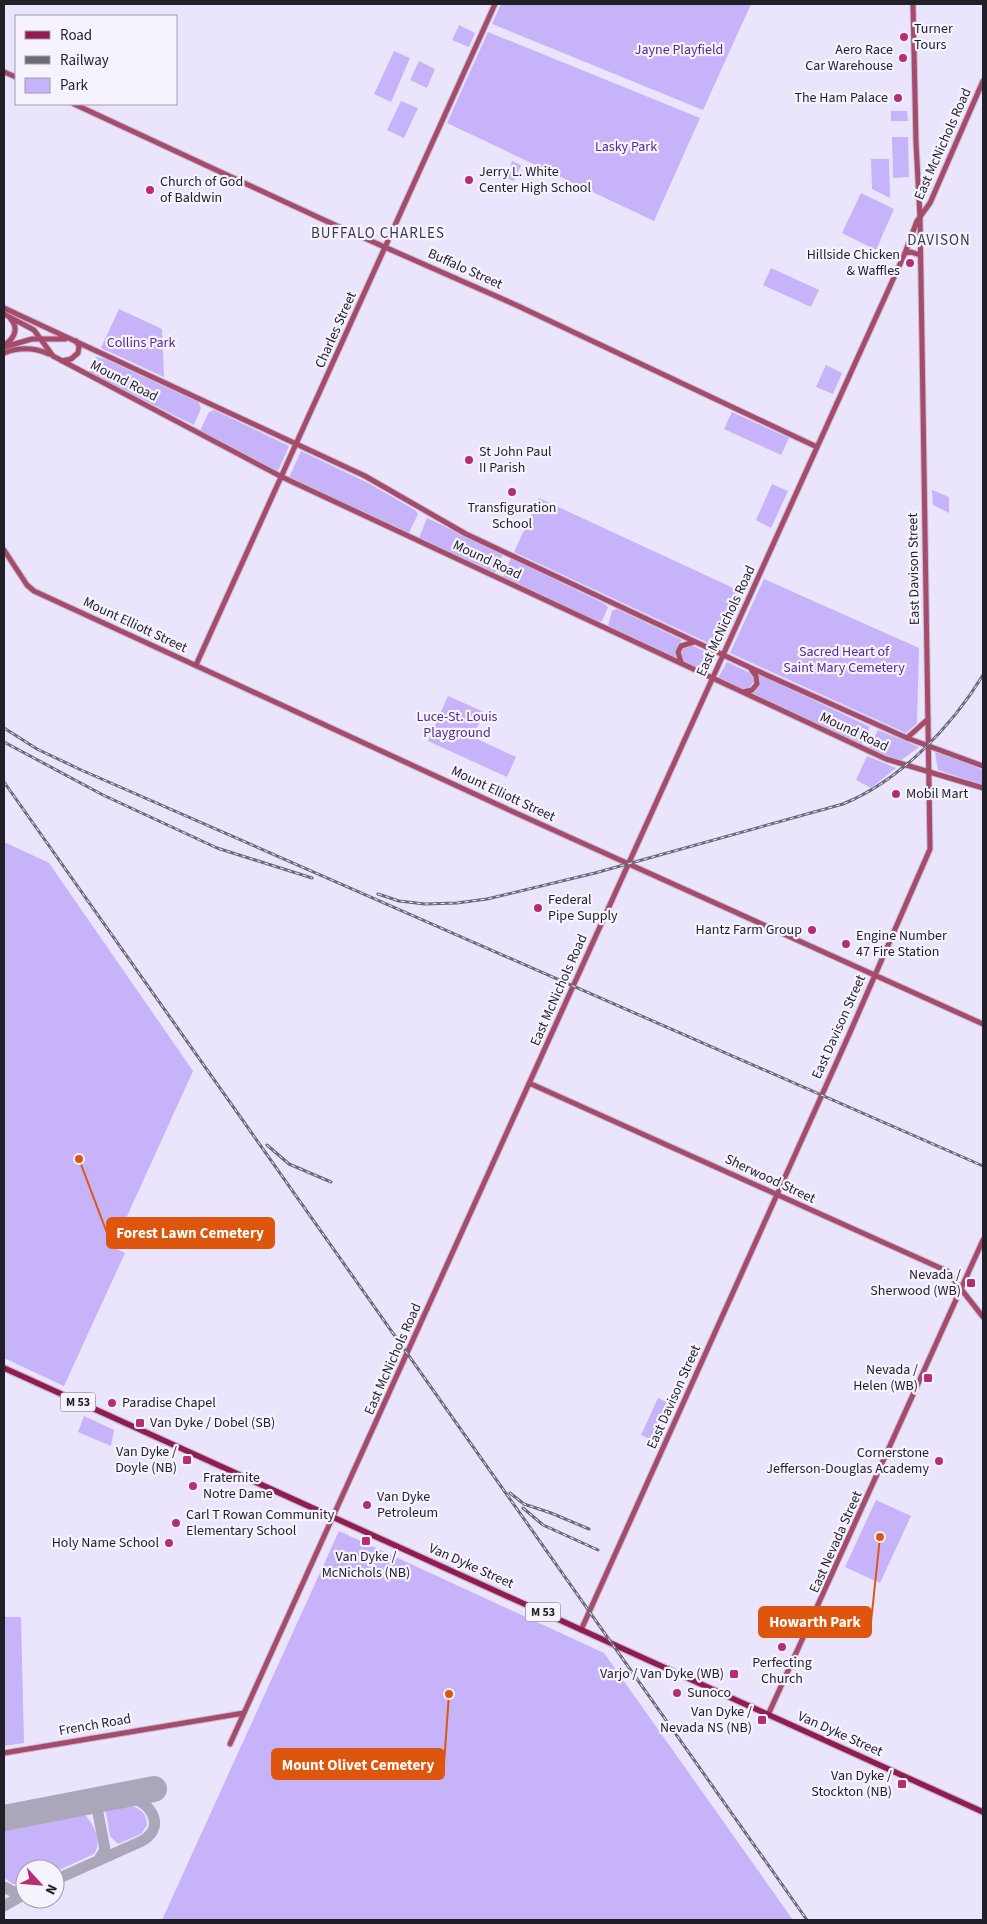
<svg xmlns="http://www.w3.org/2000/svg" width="987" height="1924" viewBox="0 0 987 1924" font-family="'Source Sans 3',sans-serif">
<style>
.green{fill:#c7b3fa}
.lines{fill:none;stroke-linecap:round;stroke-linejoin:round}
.taxiway{stroke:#aba6ba;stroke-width:11}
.runway{stroke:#aba6ba;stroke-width:26}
.secondary-casing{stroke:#c6c1d7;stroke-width:7}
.primary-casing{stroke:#c6c1d7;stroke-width:8}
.secondary{stroke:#a74b6b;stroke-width:5}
.primary{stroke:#921b4f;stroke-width:5.5}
.rail-casing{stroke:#6c6978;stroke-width:3}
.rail{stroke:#f6f3fe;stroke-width:1;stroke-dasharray:4;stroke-linecap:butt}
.poi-dot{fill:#b52e72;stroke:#f6f3fe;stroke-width:2}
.labels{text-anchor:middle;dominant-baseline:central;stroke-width:4.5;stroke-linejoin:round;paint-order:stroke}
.shield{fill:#f6f3fe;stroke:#615f68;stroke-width:1}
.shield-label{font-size:12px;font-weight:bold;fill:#211f28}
.poi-label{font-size:14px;fill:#211f28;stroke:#f6f3fe;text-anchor:start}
.park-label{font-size:14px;fill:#542c90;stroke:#f6f3fe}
.street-label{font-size:14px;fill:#211f28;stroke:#f6f3fe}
.neighbourhood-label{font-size:15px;letter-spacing:1px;fill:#3d374b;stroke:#f6f3fe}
.leader{fill:none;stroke:#de560d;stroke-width:2}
.callout-dot{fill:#de560d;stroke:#f6f3fe;stroke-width:2}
.callout{fill:#de560d;stroke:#de560d;stroke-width:2}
.callout-label{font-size:15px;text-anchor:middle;font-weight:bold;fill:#fff}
</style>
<rect width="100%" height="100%" fill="#eae4fd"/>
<path class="green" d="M501 4H751L703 110 492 24Z
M459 25 475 33 469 47 452 40Z
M488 32 700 118 654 221 447 123Z
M394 51 410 58 391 102 374 94Z
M419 61 435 69 427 88 410 80Z
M401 101 418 108 404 138 387 130Z
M891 111H907L908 121H891Z
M892 137H908L909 177 893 178Z
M871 159H889L890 198 872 189Z
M512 161 521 165 514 181 507 178Z
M861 193 894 209 876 250 842 233Z
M771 268 819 290 811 307 763 285Z
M119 309 162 329 164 377 101 348Z
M96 357 105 359 198 402 201 408 194 425 91 374 89 371Z
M826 365 842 373 833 394 816 387Z
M214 410 289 446 278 471 200 431 209 412Z
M732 412 789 438 781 455 724 429Z
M301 451 368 483 415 510 418 514 409 533 289 478Z
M772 484 788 491 771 528 756 520Z
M932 490 949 497V513L933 505Z
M539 498 744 593 719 648 514 552Z
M427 518 503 554 495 573 419 538Z
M511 558 605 604 608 607 602 621 598 622 503 577Z
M764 579 919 648 917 723 906 733 730 653Z
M617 609 682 640 676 650V659L608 626 612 611Z
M686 645H691L715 656 708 673 683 662 680 651Z
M727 662 752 674 754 681 748 689H741L718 678Z
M761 675 870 727 862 744 845 739 753 694 759 682 758 676Z
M448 696 484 712 473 737 516 757 507 777 428 741Z
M878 730 919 747 900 761 869 748Z
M939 752 983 770V785L938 770 935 753Z
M867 756 896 768 871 788 856 780Z
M4 842 49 863 193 1071 113 1247 125 1253 64 1386 4 1358Z
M658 1398 675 1406 658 1443 641 1435Z
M84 1416 114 1430 111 1446 78 1432Z
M876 1500 911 1516 880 1583 845 1567Z
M339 1531 604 1653 793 1920H162Z
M4 1617H21L24 1743 4 1746Z
M124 1804C135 1806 147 1810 147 1825L141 1834 118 1844 110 1836 105 1807Z
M69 1814 86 1816C95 1826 102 1843 94 1854L55 1872V1869H25V1884H13L4 1878V1826Z"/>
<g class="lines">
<path class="taxiway" d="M83 1803 95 1806 98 1813 105 1850 98 1861
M55 1880 142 1841C170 1825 146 1795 120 1796
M4 1887 14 1892 25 1893
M4 1906 25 1894"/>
<path class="runway" d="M4 1818 154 1789"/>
<g class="secondary-casing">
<path id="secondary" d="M4 72 16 77
M74 104 337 226 516 305 817 447
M905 253 911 252 920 255
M4 308 365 476 466 534 751 668 907 738 983 766
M4 314 34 330 53 356 282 477 886 759 983 788
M6 344C15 337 19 328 10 318
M4 347 32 339H65
M4 353C19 347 35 348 49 354
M62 361 71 359 78 353 79 346 76 341
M4 550 27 585 34 591 518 814 983 1024
M681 662 678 652 681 646 694 642
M196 665 495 4
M743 692 752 690 757 684 756 676 751 669
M907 738 928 719
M529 1083 947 1271 983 1317
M581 1630 848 1037 930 849 920 217 916 143 913 4
M768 1715 983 1240
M230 1744 905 253 917 221 930 203 983 81
M4 1753 244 1713"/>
</g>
<g class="primary-casing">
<path id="primary" d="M4 1368 983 1812"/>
</g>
<use href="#secondary" class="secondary"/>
<use href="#primary" class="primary"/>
<g class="rail-casing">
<path id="rail" d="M4 728 37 749 79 769 983 1166
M4 742 103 795 217 848 312 878
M4 782 807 1920
M378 894 399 901 425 904 457 903 487 899 595 873 843 804C900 781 952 726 983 675
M267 1145 289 1164 331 1182
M510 1493 524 1504 551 1513 589 1529
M523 1508 543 1525 598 1550"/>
</g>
<use href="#rail" class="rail"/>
</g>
<g class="poi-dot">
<circle cx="904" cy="37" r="5"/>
<circle cx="903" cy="58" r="5"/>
<circle cx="898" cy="98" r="5"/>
<circle cx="469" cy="180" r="5"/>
<circle cx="150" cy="190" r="5"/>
<circle cx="910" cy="263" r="5"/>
<circle cx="469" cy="460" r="5"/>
<circle cx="512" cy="492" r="5"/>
<circle cx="896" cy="794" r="5"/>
<circle cx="538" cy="908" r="5"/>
<circle cx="812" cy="930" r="5"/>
<circle cx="846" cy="944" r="5"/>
<rect x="966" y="1278" width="10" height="10" rx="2.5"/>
<rect x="923" y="1373" width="10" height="10" rx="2.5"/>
<circle cx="112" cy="1403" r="5"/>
<rect x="135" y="1418" width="10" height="10" rx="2.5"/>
<rect x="182" y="1455" width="10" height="10" rx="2.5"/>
<circle cx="939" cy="1461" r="5"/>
<circle cx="193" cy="1486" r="5"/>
<circle cx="367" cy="1505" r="5"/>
<circle cx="176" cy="1523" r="5"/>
<rect x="361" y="1536" width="10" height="10" rx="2.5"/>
<circle cx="169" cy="1543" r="5"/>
<circle cx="782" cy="1647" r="5"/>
<rect x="729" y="1669" width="10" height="10" rx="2.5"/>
<circle cx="677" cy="1693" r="5"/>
<rect x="757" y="1715" width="10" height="10" rx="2.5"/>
<rect x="897" y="1779" width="10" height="10" rx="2.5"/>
</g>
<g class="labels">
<g class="shield">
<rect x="60.5" y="1392.5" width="35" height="19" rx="4"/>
<rect x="525.5" y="1602.5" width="35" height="19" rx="4"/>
</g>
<g class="shield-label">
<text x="78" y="1402">M 53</text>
<text x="543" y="1612">M 53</text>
</g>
<g class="poi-label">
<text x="914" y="29">Turner<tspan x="914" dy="16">Tours</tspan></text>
<text x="893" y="50" text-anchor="end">Aero Race<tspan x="893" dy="16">Car Warehouse</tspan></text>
<text x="888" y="98" text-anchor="end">The Ham Palace</text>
<text x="479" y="172">Jerry L. White<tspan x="479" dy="16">Center High School</tspan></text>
<text x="160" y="182">Church of God<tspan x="160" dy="16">of Baldwin</tspan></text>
<text x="900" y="255" text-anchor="end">Hillside Chicken<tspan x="900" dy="16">&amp; Waffles</tspan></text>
<text x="479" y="452">St John Paul<tspan x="479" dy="16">II Parish</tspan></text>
<text x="512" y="508" text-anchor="middle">Transfiguration<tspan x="512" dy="16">School</tspan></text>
<text x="906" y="794">Mobil Mart</text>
<text x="548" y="900">Federal<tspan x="548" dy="16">Pipe Supply</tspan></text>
<text x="802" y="930" text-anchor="end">Hantz Farm Group</text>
<text x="856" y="936">Engine Number<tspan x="856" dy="16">47 Fire Station</tspan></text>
<text x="961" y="1275" text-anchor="end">Nevada /<tspan x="961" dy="16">Sherwood (WB)</tspan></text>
<text x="918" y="1370" text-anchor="end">Nevada /<tspan x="918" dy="16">Helen (WB)</tspan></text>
<text x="122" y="1403">Paradise Chapel</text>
<text x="150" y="1423">Van Dyke / Dobel (SB)</text>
<text x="177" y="1452" text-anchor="end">Van Dyke /<tspan x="177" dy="16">Doyle (NB)</tspan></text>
<text x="929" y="1453" text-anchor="end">Cornerstone<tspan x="929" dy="16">Jefferson-Douglas Academy</tspan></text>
<text x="203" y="1478">Fraternite<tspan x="203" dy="16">Notre Dame</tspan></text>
<text x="377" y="1497">Van Dyke<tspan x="377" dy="16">Petroleum</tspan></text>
<text x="186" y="1515">Carl T Rowan Community<tspan x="186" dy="16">Elementary School</tspan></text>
<text x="159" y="1543" text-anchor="end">Holy Name School</text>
<text x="366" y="1557" text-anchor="middle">Van Dyke /<tspan x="366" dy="16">McNichols (NB)</tspan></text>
<text x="782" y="1663" text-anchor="middle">Perfecting<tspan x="782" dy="16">Church</tspan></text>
<text x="724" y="1674" text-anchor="end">Varjo / Van Dyke (WB)</text>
<text x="687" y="1693">Sunoco</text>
<text x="752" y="1712" text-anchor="end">Van Dyke /<tspan x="752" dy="16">Nevada NS (NB)</tspan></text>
<text x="892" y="1776" text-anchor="end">Van Dyke /<tspan x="892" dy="16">Stockton (NB)</tspan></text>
</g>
<g class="park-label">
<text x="679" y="50">Jayne Playfield</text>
<text x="626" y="147">Lasky Park</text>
<text x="141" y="343">Collins Park</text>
<text x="844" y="652">Sacred Heart of<tspan x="844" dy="16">Saint Mary Cemetery</tspan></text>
<text x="457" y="717">Luce-St. Louis<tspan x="457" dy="16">Playground</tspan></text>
</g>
<g class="street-label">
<text transform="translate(943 144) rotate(-66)">East McNichols Road</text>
<text transform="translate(465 269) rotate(24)">Buffalo Street</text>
<text transform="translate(336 330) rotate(-66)">Charles Street</text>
<text transform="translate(124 381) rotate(27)">Mound Road</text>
<text transform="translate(487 560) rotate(25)">Mound Road</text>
<text transform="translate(914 569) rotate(-91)">East Davison Street</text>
<text transform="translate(726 621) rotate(-65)">East McNichols Road</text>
<text transform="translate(135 625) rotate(25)">Mount Elliott Street</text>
<text transform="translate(854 732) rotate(25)">Mound Road</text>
<text transform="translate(503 794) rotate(25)">Mount Elliott Street</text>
<text transform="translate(559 990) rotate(-66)">East McNichols Road</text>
<text transform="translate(839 1027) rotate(-66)">East Davison Street</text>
<text transform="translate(770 1179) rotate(25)">Sherwood Street</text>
<text transform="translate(393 1359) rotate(-66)">East McNichols Road</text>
<text transform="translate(674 1397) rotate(-66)">East Davison Street</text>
<text transform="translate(836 1542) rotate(-66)">East Nevada Street</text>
<text transform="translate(471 1566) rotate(24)">Van Dyke Street</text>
<text transform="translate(95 1725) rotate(-10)">French Road</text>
<text transform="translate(840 1734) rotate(24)">Van Dyke Street</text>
</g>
<g class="neighbourhood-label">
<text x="378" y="233">BUFFALO CHARLES</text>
<text x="939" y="240">DAVISON</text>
</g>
</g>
<path class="leader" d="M79 1159L107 1233M880 1537L871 1622M449 1694L444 1764"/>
<g class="callout-dot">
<circle cx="79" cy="1159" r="5"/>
<circle cx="880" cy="1537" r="5"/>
<circle cx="449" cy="1694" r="5"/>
</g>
<g class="callout">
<rect x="107" y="1218" width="167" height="30" rx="5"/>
<rect x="759" y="1607" width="112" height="30" rx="5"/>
<rect x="272" y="1749" width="172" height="30" rx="5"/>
</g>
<g class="callout-label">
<text x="190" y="1238">Forest Lawn Cemetery</text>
<text x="815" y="1627">Howarth Park</text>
<text x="358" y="1770">Mount Olivet Cemetery</text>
</g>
<rect width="987" height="1924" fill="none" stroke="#211f28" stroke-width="10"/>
<rect x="15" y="15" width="162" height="90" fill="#f6f3fe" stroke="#a19ea8"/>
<rect x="25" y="31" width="25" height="8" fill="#921b4f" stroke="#a19ea8"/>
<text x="60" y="40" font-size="15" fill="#211f28">Road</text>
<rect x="25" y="56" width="25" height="8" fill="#6c6978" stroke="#a19ea8"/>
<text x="60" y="65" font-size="15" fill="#211f28">Railway</text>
<rect x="25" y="78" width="25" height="15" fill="#c7b3fa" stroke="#a19ea8"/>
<text x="60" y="90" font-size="15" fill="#211f28">Park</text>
<g transform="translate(40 1884) rotate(116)"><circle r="24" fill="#f6f3fe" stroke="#a19ea8"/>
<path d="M0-4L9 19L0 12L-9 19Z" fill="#b52e72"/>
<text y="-8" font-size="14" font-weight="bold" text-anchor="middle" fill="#211f28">N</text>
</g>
</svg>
